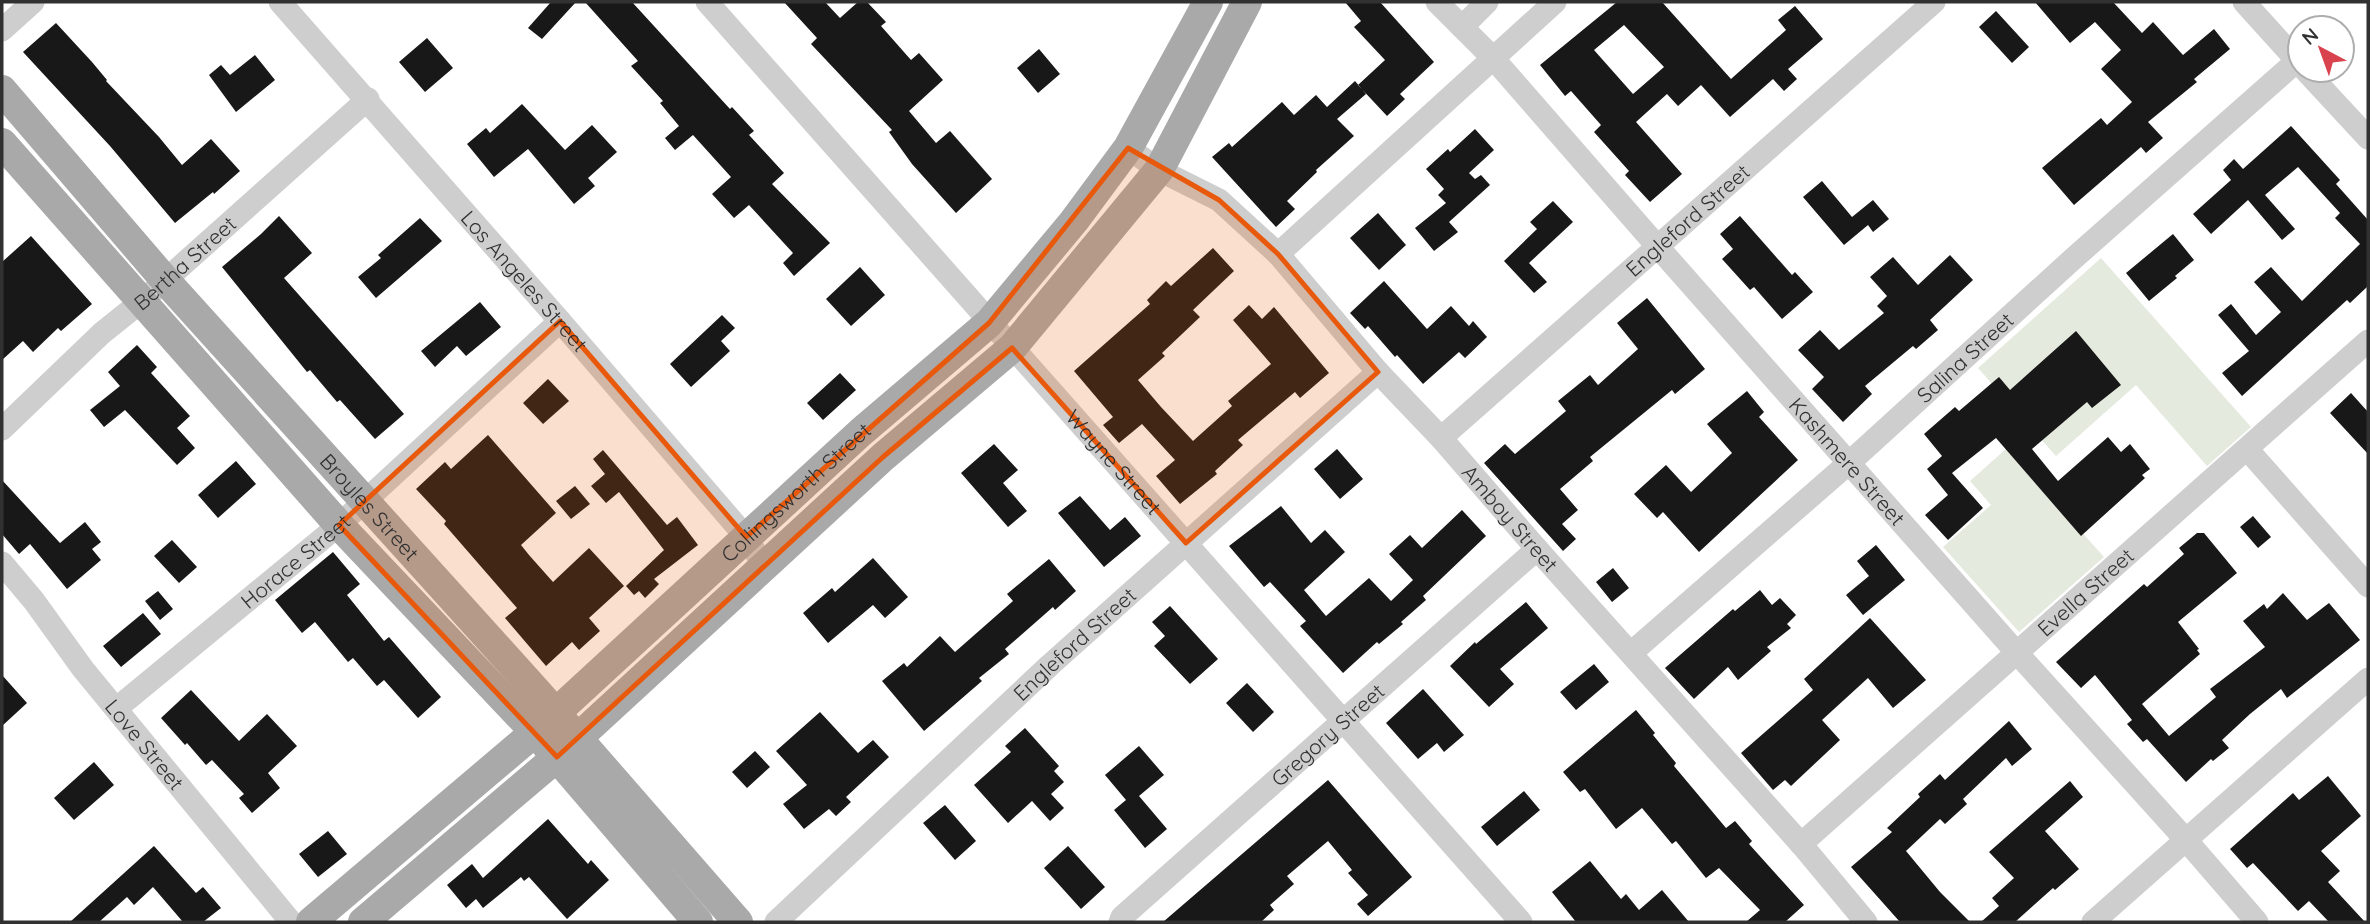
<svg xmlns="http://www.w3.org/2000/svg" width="2370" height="924" viewBox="0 0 2370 924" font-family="Quicksand,sans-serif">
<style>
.green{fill:#e4eade}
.building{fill:#181818;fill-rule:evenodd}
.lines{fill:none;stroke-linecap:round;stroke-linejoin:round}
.minor{stroke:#cecece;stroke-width:23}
.major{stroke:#a9a9a9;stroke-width:30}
.marked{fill:#e8590c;fill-opacity:0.2;stroke:#e8590c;stroke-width:5;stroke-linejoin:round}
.labels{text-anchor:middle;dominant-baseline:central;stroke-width:7;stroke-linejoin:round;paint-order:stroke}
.street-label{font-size:21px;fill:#313131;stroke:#fff}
</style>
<rect width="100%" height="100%" fill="#fff"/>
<path class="green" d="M2101 258 2251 427 2207 466 2136 385 2056 456 1978 368Z
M2007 448 2104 557 2019 632 1943 547 1991 505 1970 481Z"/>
<path class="building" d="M551 2H576L542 39 528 28Z
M585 2H632L730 109 732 107 754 131 749 135 784 173 772 184 830 243 794 276 783 263 793 253 749 205 734 218 712 194 731 177 693 135 675 150 665 138 679 126 660 103 663 101 631 66 638 61Z
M784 2H825L840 18 858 2H867L886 22 881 26 911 60 919 53 943 80 909 111 936 143 950 131 992 179 956 213 912 164 889 132 892 130 811 44 817 38Z
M1345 2H1380L1434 62 1400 94 1405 99 1387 116 1358 85 1385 60 1354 27 1361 21Z
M1617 2H1662L1731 79 1786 30 1778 20 1795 6 1823 39 1788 69 1797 79 1784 91 1773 79 1730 117 1701 85 1678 106 1667 94 1636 122 1682 174 1650 202 1625 175 1629 171 1594 132 1601 125 1571 91 1565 96 1540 65ZM1624 25 1664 67 1633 94 1594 50Z
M2035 2H2113L2142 33 2153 22 2183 55 2214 29 2230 49 2194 79 2197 82 2148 122 2163 138 2146 153 2141 147 2074 205 2042 168 2101 118 2107 125 2132 102 2101 69 2121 50 2095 22 2070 43Z
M1996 11 2029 47 2012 63 1979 27Z
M56 23 92 62 107 80 106 81 159 137 182 165 211 139 240 171 214 194 213 192 175 223 110 146 23 52Z
M427 38 453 68 425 92 399 62Z
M1039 49 1060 74 1038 93 1017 68Z
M255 55 275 80 236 112 209 75 221 65 230 75Z
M1355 81 1366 94 1337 119 1354 136 1316 170 1317 172 1287 201 1295 209 1276 227 1212 157 1229 143 1232 147 1282 102 1294 115 1316 95 1327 107Z
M522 104 565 150 592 125 617 152 588 178 595 186 574 204 528 149 494 177 467 144 486 128 490 133Z
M2291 126 2340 180 2336 184 2368 220V286L2350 303 2347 300 2242 396 2222 373 2249 351 2218 315 2231 304 2256 335 2281 312 2254 282 2271 267 2302 301 2360 244 2335 218 2340 213 2298 167 2265 195 2295 229 2282 240 2248 200 2211 234 2193 214 2231 180 2223 170 2234 159 2243 169Z
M1475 129 1494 150 1469 173 1475 179 1481 175 1490 185 1449 222 1458 232 1434 251 1415 228 1446 203 1438 195 1444 189 1426 169 1448 149 1450 152Z
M1822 181 1852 217 1873 200 1889 219 1873 232 1868 225 1844 245 1803 197Z
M1553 201 1573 222 1529 263 1547 282 1534 293 1504 261 1537 229 1530 222Z
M1378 213 1406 245 1379 270 1350 238Z
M279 216 312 253 284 278 404 414 375 439 340 400 337 402 310 370 307 372 222 267 261 234Z
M1740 216 1792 275 1795 272 1813 292 1782 319 1754 287 1750 290 1722 259 1733 249 1720 234Z
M420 218 442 241 376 298 358 277 381 258 378 255Z
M2173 234 2194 260 2175 276 2177 278 2149 301 2126 273Z
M31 236 92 304 61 331 58 328 33 352 23 341 2 360V262Z
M1213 248 1234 271 1193 310 1200 317 1162 353 1165 356 1138 380 1161 407 1193 441 1232 406 1228 401 1271 364 1233 320 1249 305 1262 319 1274 307 1329 373 1300 398 1295 392 1238 440 1243 445 1215 471 1217 474 1180 504 1156 476 1175 460 1142 424 1119 443 1103 425 1113 417 1074 371 1150 304 1147 300 1166 281 1171 286Z
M1950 255 1973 280 1930 320 1938 330 1916 349 1913 346 1865 386 1872 394 1843 422 1812 389 1824 377 1798 350 1820 330 1839 350 1884 313 1877 306 1887 296 1870 277 1893 257 1918 285Z
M860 267 885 295 851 326 826 299Z
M1384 281 1427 329 1451 306 1469 326 1473 321 1487 337 1465 358 1459 352 1423 384 1397 355 1395 357 1368 326 1365 329 1350 313Z
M1647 298 1705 369 1675 394 1672 390 1590 457 1593 461 1560 489 1578 510 1562 524 1576 539 1563 551 1484 463 1505 444 1515 454 1566 411 1558 401 1590 375 1598 385 1638 349 1617 323Z
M480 302 501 327 466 356 457 346 435 367 421 351Z
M722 315 735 328 721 341 730 351 691 387 670 364Z
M2076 331 2121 385 2092 408 2087 402 2032 449 2058 481 2108 437 2121 452 2130 444 2150 469 2142 475 2145 478 2081 536 1996 438 1952 473 1983 508 1948 540 1925 515 1948 495 1927 469 1942 456 1924 434 1955 407 1959 411 1999 377 2010 390Z
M137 345 157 367 151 373 190 416 177 428 195 448 177 465 125 410 104 427 90 410 120 386 108 372Z
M840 373 856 390 823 420 807 403Z
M548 379 569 401 543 424 523 403Z
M1747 391 1764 412 1759 417 1798 460 1699 552 1663 512 1657 518 1634 494 1666 465 1691 492 1732 453 1707 424Z
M2351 393 2368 412V454L2330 413Z
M488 435 556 513 521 545 529 555 553 582 589 548 624 586 589 618 600 631 579 650 572 642 546 666 505 618 517 608 444 524 446 521 416 489 445 462 451 469Z
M994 444 1018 470 1003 483 1027 511 1008 527 961 473Z
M1337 449 1363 479 1340 499 1314 469Z
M603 450 667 525 677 517 698 545 654 579 659 584 645 598 639 591 634 595 626 586 664 550 619 492 606 503 591 486 605 474 593 459Z
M236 461 256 484 218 518 198 495Z
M2 480 60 543 85 522 101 542 92 549 101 560 67 589 30 544 19 554 2 534Z
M575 486 590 504 571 519 556 501Z
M1080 496 1110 530 1125 517 1141 536 1104 567 1058 513Z
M1281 506 1311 543 1325 530 1345 552 1304 590 1326 616 1369 578 1391 601 1413 580 1389 554 1410 535 1422 548 1462 510 1486 536 1423 596 1426 600 1401 622 1403 624 1379 644 1377 642 1343 673 1300 626 1306 621 1270 582 1264 587 1229 546Z
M2253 516 2271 537 2258 548 2240 527Z
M2197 533H2204L2237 573 2178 622 2199 649 2197 650 2200 654 2142 704 2169 736 2216 697 2210 689 2265 647 2243 621 2264 604 2267 609 2283 593 2307 620 2329 603 2360 640 2287 698 2281 689 2250 714 2222 740 2229 748 2213 761 2211 759 2186 782 2147 739 2143 742 2127 724 2132 720 2095 675 2081 688 2056 662 2144 584 2147 587 2184 554 2179 548Z
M172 540 197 567 179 583 154 556Z
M1876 545 1905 580 1863 615 1846 595 1869 576 1857 561Z
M333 552 360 584 347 595 384 641 389 637 441 697 418 718 384 680 377 686 353 658 348 662 315 622 302 633 275 600Z
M873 558 908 597 885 618 873 605 828 643 803 613 832 588 835 592Z
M1049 559 1076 591 1055 610 1053 607 1005 649 1009 654 979 678 982 681 924 731 882 681 904 663 907 667 940 636 955 652 1013 601 1007 594Z
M1613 568 1629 588 1612 602 1596 582Z
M1760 590 1772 605 1780 598 1796 615 1787 624 1791 628 1767 647 1771 651 1738 680 1728 667 1694 699 1665 668 1733 609 1735 611Z
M158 591 173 609 160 620 145 601Z
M1526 602 1548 628 1500 669 1514 684 1489 707 1450 666 1475 642 1476 644Z
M1170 606 1218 659 1190 684 1154 646 1165 636 1152 622Z
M143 613 161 634 121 667 103 646Z
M1870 618 1926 680 1893 708 1868 678 1822 720 1840 740 1791 786 1785 780 1773 790 1741 753 1813 690 1804 679Z
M1594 664 1609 682 1576 710 1560 692Z
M2 675 27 703 2 726Z
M1247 683 1274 712 1253 732 1226 703Z
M1423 689 1464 735 1444 752 1437 743 1418 759 1386 723Z
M191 690 239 741 267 714 297 746 268 773 280 788 252 813 239 798 244 794 212 760 206 765 187 743 185 745 161 718Z
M1636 710 1655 733 1653 735 1676 763 1674 766 1726 828 1735 821 1752 841 1749 844 1804 905 1785 922H1746L1760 910 1719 868 1706 878 1676 841 1672 844 1642 808 1616 829 1585 789 1580 792 1563 772Z
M820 712 858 753 873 740 889 757 846 797 851 802 836 816 829 809 804 829 783 804 807 785 776 751Z
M2009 721 2032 749 2012 766 2006 758 1963 799 1967 804 1945 824 1940 819 1906 851 1940 892 1970 922H1900L1851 867 1892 832 1887 828 1920 797 1918 794 1940 774 1945 780Z
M1025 728 1059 766 1054 771 1064 782 1051 794 1064 808 1050 821 1032 801 1008 823 974 785 1011 752 1005 746Z
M1139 746 1164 775 1139 796 1167 829 1145 848 1114 810 1126 800 1105 775Z
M755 751 770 767 747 788 732 772Z
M94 762 114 785 74 820 54 798Z
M2328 776 2361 816 2321 851 2340 871 2328 882 2365 922H2329L2309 901 2298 911 2253 863 2247 868 2230 849 2293 793 2299 800Z
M1328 780 1412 877 1368 916 1357 904 1368 895 1348 873 1352 870 1328 841 1287 876 1294 884 1270 905 1274 910 1261 922H1163Z
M2070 781 2083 797 2045 831 2079 869 2055 890 2053 888 2015 922H1981L1999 906 1992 898 2014 878 1989 852Z
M1524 791 1540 810 1497 846 1481 827Z
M945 805 976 841 955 860 923 823Z
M548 819 588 864 591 860 609 880 567 919 529 877 524 881 521 877 483 908 476 899 466 908 447 885 472 864 483 878Z
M328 831 347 854 318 877 299 854Z
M154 846 196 893 203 887 221 908 203 922H183L153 887 134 905 127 897 99 922H70Z
M1068 846 1105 887 1081 909 1044 868Z
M1590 861 1621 899 1626 894 1639 910 1662 890 1689 922H1576L1552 892Z"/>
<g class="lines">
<g class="minor">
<path id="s1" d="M280 2 560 321 746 537 764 566"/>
<path id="s2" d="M707 2 1521 922"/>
<path id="s3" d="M1437 2 1493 58 1657 246 2017 653 2186 840 2257 922"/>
<path d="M2244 2 2300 64"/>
<path d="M1462 27 1487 2"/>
<path d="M2 30 33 2"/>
<path d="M2305 70 2368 138"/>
<path id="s4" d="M1128 148 1159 170 1219 200 1278 254 1378 372 1441 438 1537 549 1801 844 1866 922"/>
<path d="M1278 254 1555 2"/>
<path id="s5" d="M2 429 102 333 142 301 368 99"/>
<path id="s6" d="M1441 438 1934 2"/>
<path d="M2247 449 2368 586"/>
<path id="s7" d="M2 563 34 601 83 669 291 922"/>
<path id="s8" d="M1631 653 1850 462 2074 258 2297 61"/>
<path id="s9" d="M117 708 339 525 560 321"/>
<path id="s10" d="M1801 844 2368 341"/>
<path id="s11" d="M776 922 1050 665 1378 372"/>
<path id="s12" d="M1120 922 1122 917 1537 549"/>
<path d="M2093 922 2368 679"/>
</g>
<g class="major">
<path id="s13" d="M2 90 165 280 539 694 738 922"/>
<path d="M2 143 339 525 535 732 698 922"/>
<path id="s14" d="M311 922 535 732 861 432 989 323 1074 221 1128 148 1208 2"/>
<path d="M363 922 557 757 883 457 1012 348 1159 170 1247 2"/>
</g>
</g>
<path class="marked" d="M1128 148 1219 200 1278 254 1378 372 1186 543 1012 348 883 457 557 757 339 525 560 321 746 537 989 323Z"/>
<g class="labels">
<g class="street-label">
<text stroke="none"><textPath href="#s6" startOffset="329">Engleford Street</textPath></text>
<text stroke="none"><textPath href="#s5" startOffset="247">Bertha Street</textPath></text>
<text stroke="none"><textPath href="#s1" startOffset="371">Los Angeles Street</textPath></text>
<text stroke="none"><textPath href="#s8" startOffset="446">Salina Street</textPath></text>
<text stroke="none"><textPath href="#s3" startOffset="616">Kashmere Street</textPath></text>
<text stroke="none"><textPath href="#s2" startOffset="614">Wayne Street</textPath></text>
<text stroke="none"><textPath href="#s14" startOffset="648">Collingsworth Street</textPath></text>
<text stroke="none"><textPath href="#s13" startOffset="556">Broyles Street</textPath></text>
<text stroke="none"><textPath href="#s4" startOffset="537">Amboy Street</textPath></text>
<text stroke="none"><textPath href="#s9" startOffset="231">Horace Street</textPath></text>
<text stroke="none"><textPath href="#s10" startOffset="380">Evella Street</textPath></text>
<text stroke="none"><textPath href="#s11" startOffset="408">Engleford Street</textPath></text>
<text stroke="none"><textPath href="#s12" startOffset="280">Gregory Street</textPath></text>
<text stroke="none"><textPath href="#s7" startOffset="231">Love Street</textPath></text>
</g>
</g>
<rect width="2370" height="924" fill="none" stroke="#313131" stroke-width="7"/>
<g transform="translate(2321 49) rotate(319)"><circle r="33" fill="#ffffff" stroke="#adadad" stroke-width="2"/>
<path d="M0-5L12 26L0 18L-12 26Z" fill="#d9434e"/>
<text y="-10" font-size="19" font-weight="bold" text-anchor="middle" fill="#313131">N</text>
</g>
</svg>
